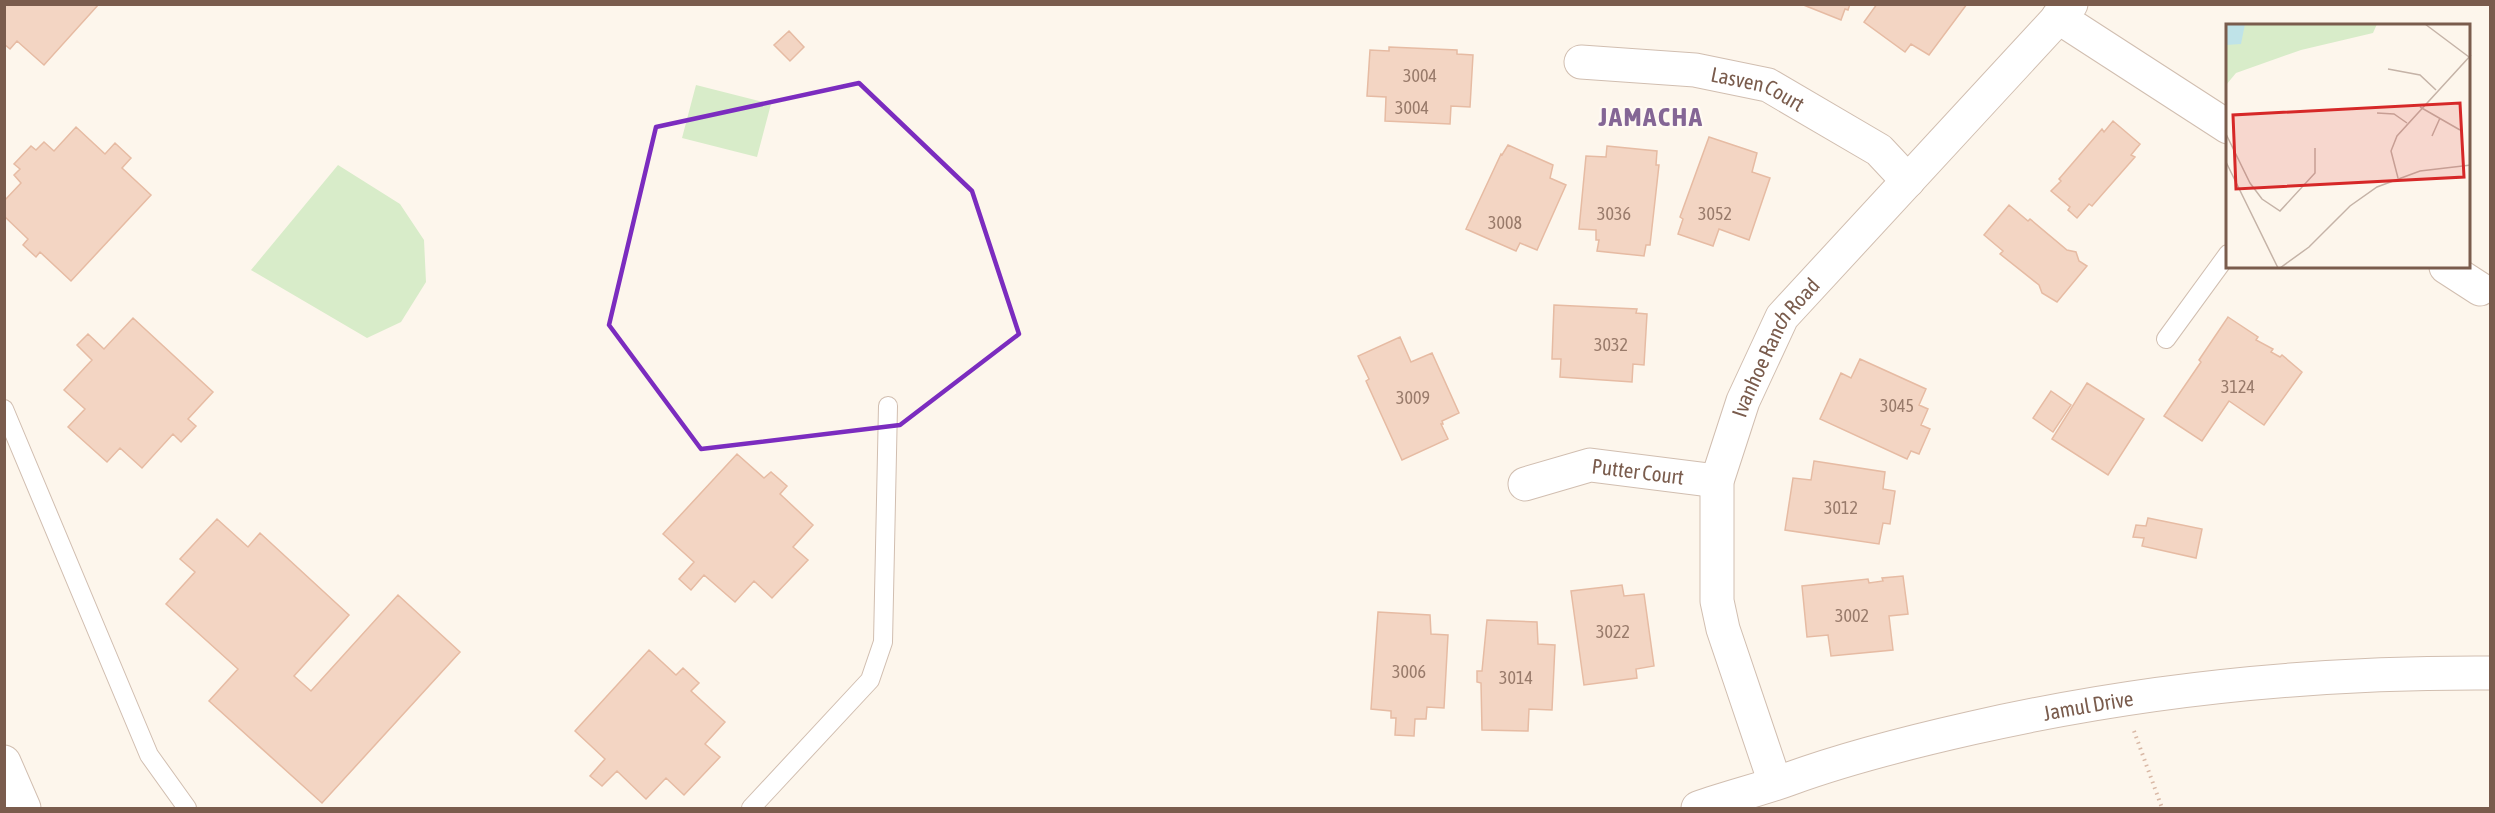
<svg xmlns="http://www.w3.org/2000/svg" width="2495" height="813" viewBox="0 0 2495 813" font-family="'Asap Condensed',sans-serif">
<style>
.green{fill:#d8ecc9}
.building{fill:#f3d5c3;stroke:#e6bba3;stroke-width:1.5}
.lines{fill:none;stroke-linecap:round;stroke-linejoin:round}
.service-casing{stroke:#d1beb0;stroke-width:20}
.minor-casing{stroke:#d1beb0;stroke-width:35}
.tertiary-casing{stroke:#d1beb0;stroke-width:35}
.path{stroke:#d9b8a5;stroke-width:4;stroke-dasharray:1.5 4.5;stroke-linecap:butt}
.service{stroke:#fff;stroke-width:18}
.minor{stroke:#fff;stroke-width:33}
.tertiary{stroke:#fff;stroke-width:33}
.marked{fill:none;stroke:#7b2cbf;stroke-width:4.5;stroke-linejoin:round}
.labels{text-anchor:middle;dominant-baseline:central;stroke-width:4.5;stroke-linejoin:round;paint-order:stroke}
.number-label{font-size:18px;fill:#987a6a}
.street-label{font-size:21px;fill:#7a5c4d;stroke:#fffaf3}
.district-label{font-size:27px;font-weight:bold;letter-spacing:1.5px;fill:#846695;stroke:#fffaf3}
.inset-road{fill:none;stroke:#c5b3a7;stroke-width:1.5}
.view{fill:#d62828;fill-opacity:0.15;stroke:#d62828;stroke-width:3}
.inset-edge{fill:none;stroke:#7a5c4d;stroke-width:3}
</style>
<rect width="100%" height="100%" fill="#fdf6ec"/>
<path class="green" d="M696 85 771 104 757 157 682 138Z
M338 165 400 204 424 240 426 282 401 322 367 338 251 270Z"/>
<path class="building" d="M4 4H99L44 65 17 41 10 49 4 44Z
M1801 4H1850L1848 10 1845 9 1841 20Z
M1877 4H1967L1929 55 1911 44 1905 52 1864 22Z
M789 31 804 47 790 61 774 45Z
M1389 47 1457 50V54L1473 55 1470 107 1451 106 1450 124 1385 121 1386 97 1367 96 1370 50 1389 51Z
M2113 121 2140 144 2131 155 2135 157 2092 206 2089 204 2077 218 2068 210 2070 207 2051 191 2061 181 2059 179 2102 129 2104 132Z
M76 127 105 154 115 143 131 158 122 168 151 195 71 281 40 252 36 257 23 245 28 239 4 216V201L21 183 14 175 20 169 14 164 31 146 36 150 44 142 54 151Z
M1709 137 1757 153 1752 172 1770 178 1749 240 1719 229 1713 246 1678 234 1683 219 1680 217Z
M1508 145 1553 165 1550 178 1566 185 1537 250 1520 243 1516 251 1466 229 1501 154 1502 155Z
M1607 146 1657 151 1656 165H1659L1650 245H1646L1644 256 1597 251 1599 240H1596V230L1579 229 1586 156 1606 157Z
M2009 205 2028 221 2030 219 2067 250 2076 252 2079 261 2087 266 2057 302 2042 293 2039 285 2000 254 2003 251 1984 235Z
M1554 305 1637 309 1636 313 1647 314 1644 365 1633 364 1632 382 1560 377 1561 359H1552Z
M2228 317 2258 337 2256 340 2273 349 2271 352 2280 357 2282 355 2302 372 2264 425 2229 401 2202 441 2164 416 2201 362 2199 360Z
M133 318 213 392 188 419 196 426 181 442 173 434 142 468 120 448 107 462 68 427 85 409 64 390 92 360 77 345 88 334 104 349Z
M1400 337 1411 362 1432 353 1459 413 1442 421 1443 424H1441L1448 439 1402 460 1366 381 1369 379 1358 356Z
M1860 359 1926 389 1919 405 1928 409 1921 425 1930 429 1919 454 1911 451 1907 459 1820 419 1841 373 1851 378Z
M2087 383 2144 419 2108 475 2052 439Z
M2051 391 2071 405 2053 432 2033 418Z
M737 454 764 478 771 472 787 486 780 494 813 525 793 547 808 560 772 598 754 581 735 602 704 575 691 590 679 579 694 562 663 534Z
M1814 461 1885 472 1883 489 1895 491 1890 524 1883 523 1879 544 1785 530 1793 478 1811 480Z
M2148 518 2202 529 2196 558 2142 546 2144 538 2133 537 2136 525 2146 526Z
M217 519 248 547 260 533 349 615 294 676 311 691 398 595 460 652 322 803 209 701 238 669 166 604 195 572 180 559Z
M1903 576 1908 614 1889 616 1893 650 1831 656 1828 635 1807 637 1802 586 1868 579 1869 583 1883 581 1882 578Z
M1622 585 1624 596 1644 594 1654 666 1636 669 1637 678 1584 685 1571 591Z
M1378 612 1430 615 1431 634 1448 635 1444 708 1427 707 1426 719H1415L1414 736 1395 735 1396 718H1391V711L1371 709Z
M1487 620 1537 622 1538 644 1555 645 1552 710 1529 709 1528 731 1482 730 1481 683 1477 682V671H1482Z
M649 650 676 675 683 668 699 683 691 691 725 722 705 744 720 757 684 795 666 778 646 799 617 771 602 786 590 776 605 759 575 731Z"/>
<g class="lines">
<g class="service-casing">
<path id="service" d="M2166 339 2228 254
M4 409 149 755 187 808
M751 808 870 680 883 642 888 406"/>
</g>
<g class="minor-casing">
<g id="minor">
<path d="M2058 17 2228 127"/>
<path id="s1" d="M1581 62 1695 70 1768 85 1879 150 1908 181"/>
<path d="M2446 267 2480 289"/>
<path id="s2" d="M1525 484 1590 465 1717 481"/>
<path id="s3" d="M1775 783 1723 629 1717 601V481L1743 401 1782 317 2071 4"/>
</g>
</g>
<g class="tertiary-casing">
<g id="tertiary">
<path d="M4 762 24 808"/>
<path id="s4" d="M1698 808C1728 797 1759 790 1789 779 1849 757 1910 742 1972 728 2143 689 2316 672 2490 673"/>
</g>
</g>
<path class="path" d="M2134 731 2162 808"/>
<use href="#service" class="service"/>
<use href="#minor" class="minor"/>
<use href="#tertiary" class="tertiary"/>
</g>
<path class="marked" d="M859 83 972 191 1019 334 900 425 701 449 609 325 656 127Z"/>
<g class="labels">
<g class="number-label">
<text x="1420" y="75">3004</text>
<text x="1412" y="107">3004</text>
<text x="1614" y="213">3036</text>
<text x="1715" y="213">3052</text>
<text x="1505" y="222">3008</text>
<text x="1611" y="344">3032</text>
<text x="2238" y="386">3124</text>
<text x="1413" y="397">3009</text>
<text x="1897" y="405">3045</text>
<text x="1841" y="507">3012</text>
<text x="1852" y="615">3002</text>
<text x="1613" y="631">3022</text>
<text x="1409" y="671">3006</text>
<text x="1516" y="677">3014</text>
</g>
<g class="street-label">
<text stroke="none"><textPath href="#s1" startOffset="180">Lasven Court</textPath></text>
<text stroke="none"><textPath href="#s3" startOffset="458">Ivanhoe Ranch Road</textPath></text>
<text stroke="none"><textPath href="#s2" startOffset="116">Putter Court</textPath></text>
<text stroke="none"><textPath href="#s4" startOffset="404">Jamul Drive</textPath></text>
</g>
<g class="district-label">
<text x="1651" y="116">JAMACHA</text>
</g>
</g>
<g transform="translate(2226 24)">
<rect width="244" height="244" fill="#fdf6ec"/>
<path d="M0 0H151L147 9 75 26 10 49 0 61Z" fill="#d8ecc9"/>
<path d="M0 0H19L15 20 0 21Z" fill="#bfe3e8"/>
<path class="inset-road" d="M199 0 243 33M162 45 194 51 210 66M194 83 234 106M151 89 168 90 181 99M0 110 24 159 36 175 54 187 89 149V124M206 112 214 94M0 138 52 244M172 154 165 127 171 112 245 31M54 244 83 223 124 182 151 163 194 147 245 141"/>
<path class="view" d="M234 79 238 153 10 165 7 91Z"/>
<rect width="244" height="244" class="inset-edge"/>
</g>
<rect width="2495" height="813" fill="none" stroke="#7a5c4d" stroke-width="12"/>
</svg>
